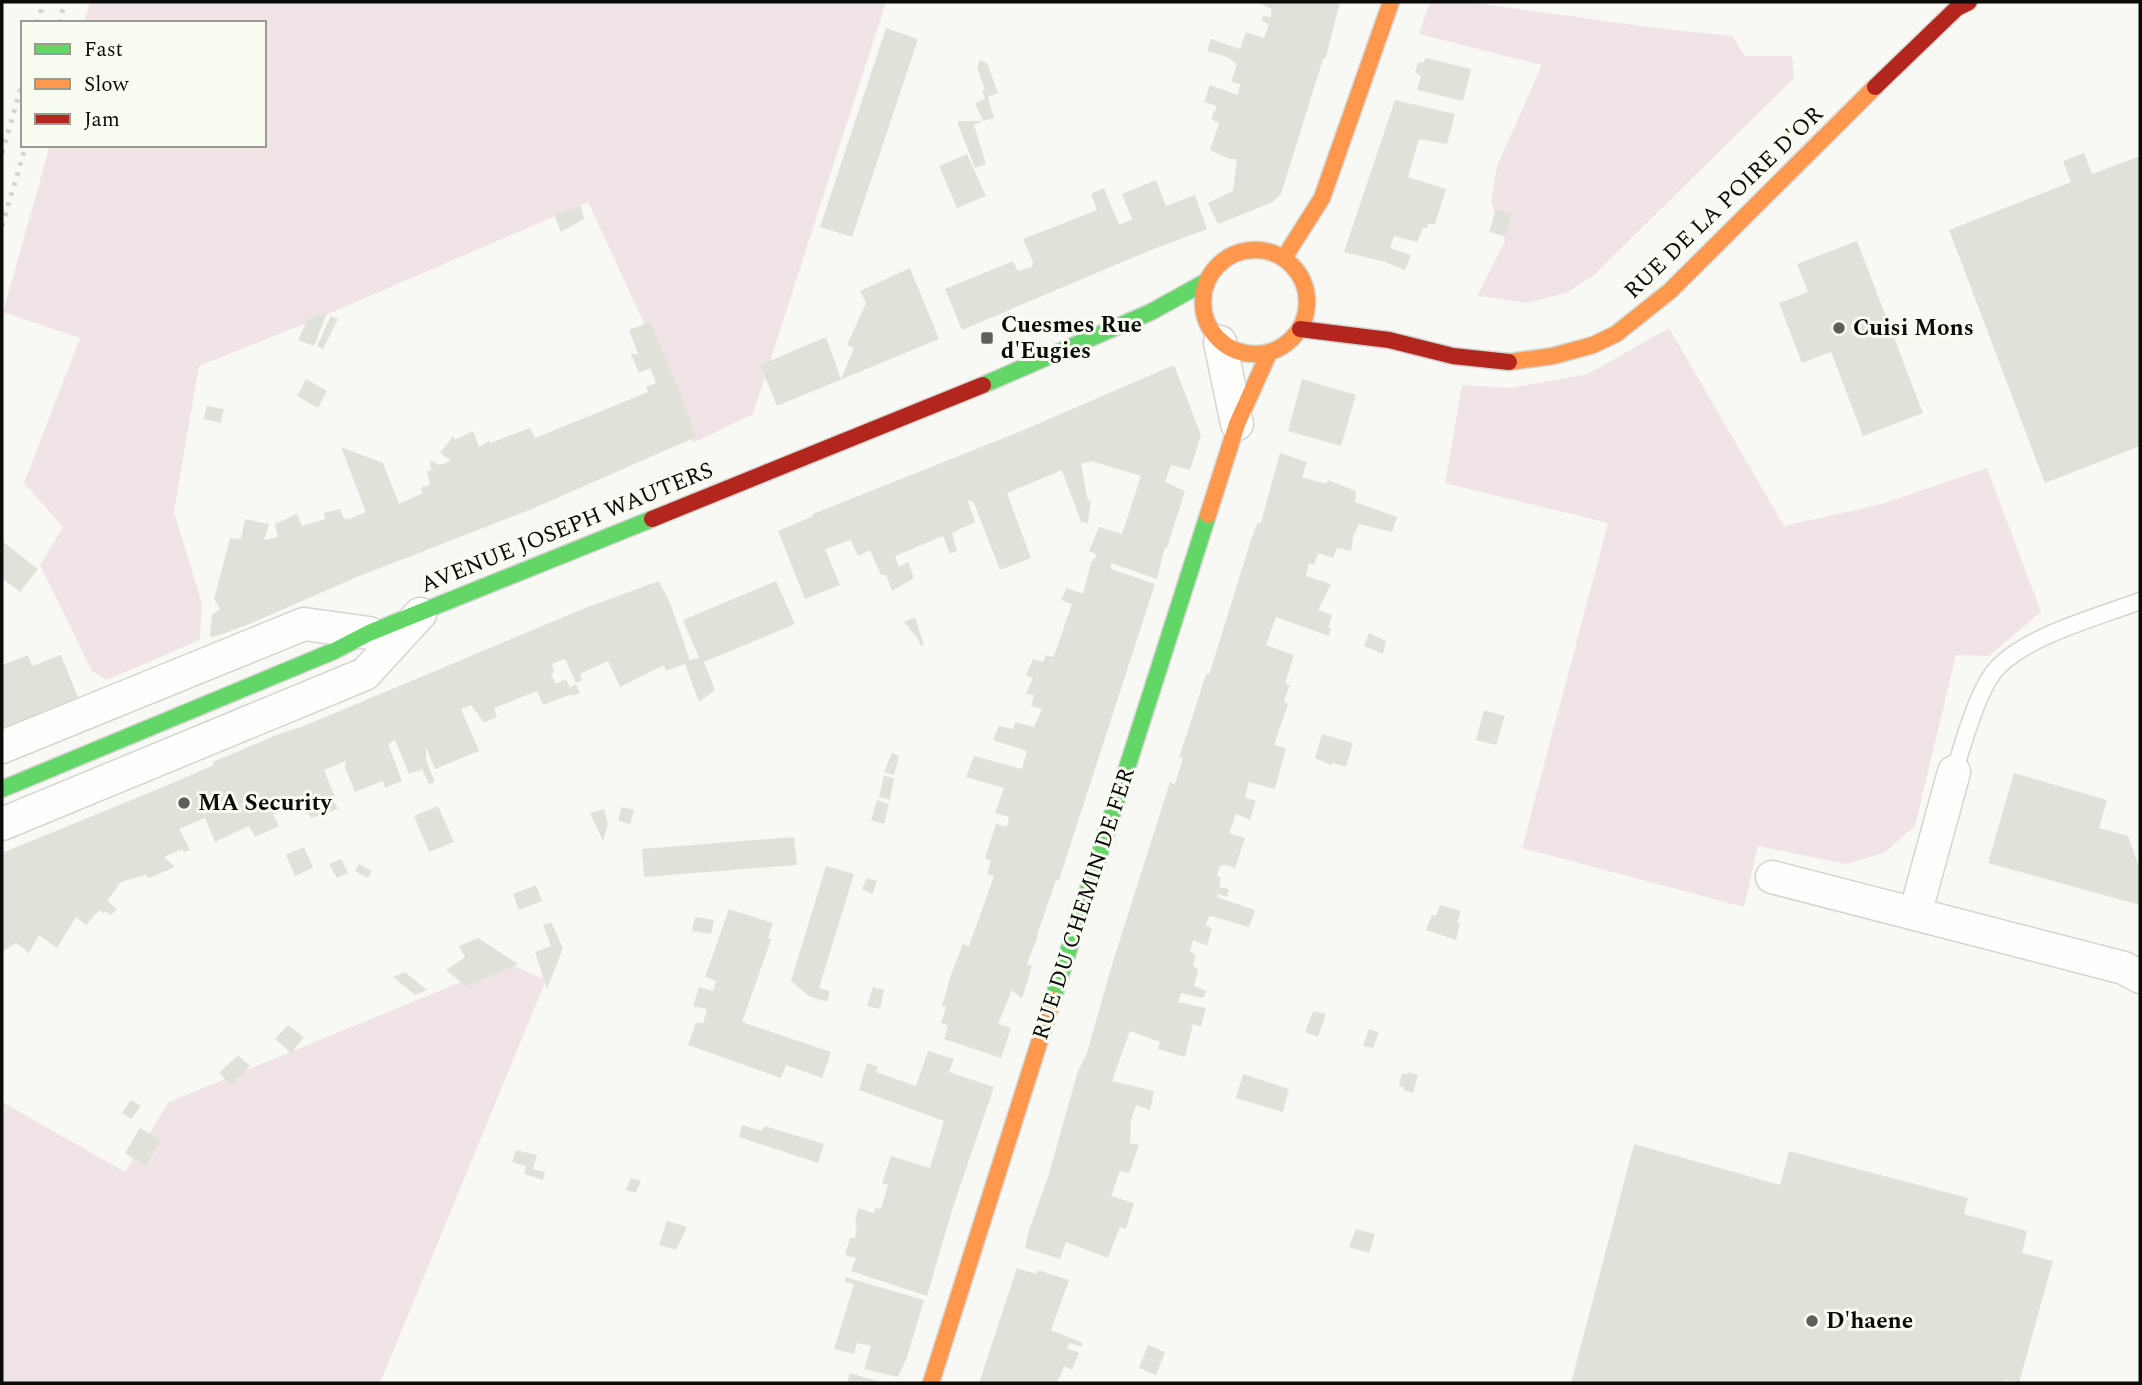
<svg xmlns="http://www.w3.org/2000/svg" width="2142" height="1385" viewBox="0 0 2142 1385" font-family="Spectral,serif">
<style>
.green{fill:#f1e4e7}
.building{fill:#e0e2da}
.lines{fill:none;stroke-linecap:round;stroke-linejoin:round}
.lane-casing{stroke:#d4d5d1;stroke-width:19}
.street-casing{stroke:#d4d5d1;stroke-width:35}
.fast-casing{stroke:#d4d5d1;stroke-width:19}
.slow-casing{stroke:#d4d5d1;stroke-width:19}
.jam-casing{stroke:#d4d5d1;stroke-width:19}
.lane{stroke:#fefefd;stroke-width:16}
.street{stroke:#fefefd;stroke-width:32}
.fast{stroke:#63d668;stroke-width:16}
.slow{stroke:#ff974d;stroke-width:16}
.jam{stroke:#b3261e;stroke-width:16}
.rail{stroke:#d3d3d1;stroke-width:5;stroke-dasharray:3.5 7;stroke-linecap:butt}
.poi-dot{fill:#5e5f5b;stroke:#f9fcf1;stroke-width:2.5}
.labels{text-anchor:middle;dominant-baseline:central;stroke-width:6;stroke-linejoin:round;paint-order:stroke}
.street-label{font-size:23px;fill:#0b0c09;stroke:#f9fcf1}
.poi-label{font-size:23px;font-weight:bold;fill:#0b0c09;stroke:#f9fcf1;text-anchor:start}
</style>
<rect width="100%" height="100%" fill="#f8f9f4"/>
<path class="green" d="M90 2H886L753 414 693 443 649 334 588 202 307 323 199 366 174 512 202 603 200 640 107 680 92 671 40 565 63 527 24 483 80 338 3 312 50 145H264V23H84Z
M1430 2H1469L1656 28 1732 36 1745 56H1792L1794 78 1593 276 1566 293 1527 303 1477 296 1505 241 1491 202 1497 166 1542 65 1419 34Z
M1669 328 1784 526 1882 504 1987 468 2041 612 1989 656 1956 655 1915 826 1884 853 1846 864 1758 846 1744 907 1522 848 1608 523 1445 483 1462 385 1511 388 1588 374Z
M507 963 546 980 380 1383H2V1102L125 1172 169 1102Z"/>
<path class="building" d="M1255 2H1340L1326 57 1323 59 1281 194 1273 202 1218 224 1208 203 1233 191 1237 159H1229L1210 150 1219 123 1211 119 1217 106 1204 102 1210 85 1238 95 1240 84 1231 82 1237 64 1227 57 1207 51 1211 39 1240 49 1246 32 1264 38 1269 24 1262 21 1263 15 1270 18 1272 9Z
M886 28 918 39 852 237 820 227Z
M1426 58 1471 69 1463 101 1417 90 1421 76 1415 72 1418 63 1424 62Z
M980 60 987 63 998 93 988 97 994 118 983 121 975 103 985 99 982 91 985 89 977 67Z
M1395 100 1455 114 1447 144 1419 139 1408 177 1446 189 1435 224H1428L1427 228H1423L1417 242 1394 236 1390 248 1411 255 1405 270 1385 262 1344 252Z
M957 121H983L974 125 986 164 975 168Z
M2084 153 2092 174 2140 156V446L2045 483 1949 230 2071 182 2063 161Z
M967 154 986 196 957 208 939 166Z
M1156 180 1166 206 1195 195 1207 229 1146 252 962 330 945 289 1013 261 1018 271 1032 267 1033 262 1023 239 1097 210 1091 194 1104 188 1119 225 1132 219 1122 194Z
M581 206 584 219 561 232 554 214Z
M1496 209 1512 214 1505 236 1489 232Z
M1857 241 1923 413 1863 436 1831 352 1802 363 1779 303 1808 292 1797 264Z
M910 268 939 339 777 406 760 365 826 337 841 379 854 348 847 345 866 303 860 291Z
M327 313 314 346 298 340 308 319Z
M331 316 338 319 323 349 317 346Z
M650 322 681 394 696 437 532 509 357 577 252 623 223 634 212 637 210 636 212 615 220 609 214 599 230 538 241 539 245 519 269 524 264 540 278 537 275 524 297 514 302 526 325 519 324 513 340 509 344 519 350 518 348 520 366 512 341 447 383 463 399 504 423 493 420 488 430 485 427 471 431 470 430 460 439 465 451 461 440 453 453 436 455 440 473 431 479 447 489 441 490 443 530 428 535 438 648 392 646 387 656 383 650 368 639 373 631 354H638L629 330Z
M1174 365 1201 435 1190 470 1171 465 1165 482 1185 491 1167 548 1165 547 1157 579 1111 563V569L1155 584 1059 880H1056L1037 935 1038 936 1027 964 1032 966 1022 999 1012 990 998 1024 1011 1028 1001 1058 944 1039 948 1025 941 1023 946 1007 942 1006 951 975 963 944 969 946 994 876 987 874 991 861 985 858 996 824 1007 827 1009 817 995 813 1004 788 966 777 974 756 1022 769 1027 751 993 740 999 726 1013 729 1015 722 1034 727 1042 709 1031 706 1034 695 1026 694 1033 678 1026 675 1033 659 1043 662 1046 655 1053 657 1055 653 1072 604 1061 600 1067 588 1083 594 1091 563 1097 555 1089 551 1099 527 1122 534 1141 476 1091 461 1081 464 1088 501 1091 500 1088 523 1081 522 1062 470 1007 493 1031 558 1000 570 974 503 970 500 968 501 975 522 952 533 957 551 950 554 943 536 895 556 899 567 908 562 914 578 892 591 886 575H881L870 550 858 556 851 540 825 549 840 585 805 599 778 531 813 516V514L1014 434Z
M306 379 327 391 318 408 297 396Z
M1302 379 1356 395 1341 446 1288 431Z
M207 406 224 409 221 423 204 419Z
M1280 453 1307 462 1302 477 1326 484 1328 480 1356 491 1355 502 1397 517 1392 532 1359 524 1353 537 1351 551 1337 548 1333 558 1318 553 1314 565 1309 563 1306 576 1331 584 1318 610 1332 615 1328 628H1331L1329 636 1276 617 1266 645 1294 655 1285 684 1290 685 1284 701 1288 704 1274 745 1286 748 1275 789 1249 782 1245 797 1256 801 1250 820 1236 814 1229 833 1245 838 1235 868 1226 865 1220 866 1217 876 1221 878 1219 887 1229 889 1227 897 1218 894 1217 897 1255 910 1249 927 1211 916 1208 918 1206 926 1212 928 1207 946 1193 940 1190 952 1196 955 1193 965 1198 970 1194 986 1207 991 1203 998 1181 993 1178 1002 1206 1008 1201 1027 1193 1024 1185 1057 1158 1049 1160 1042 1130 1031 1112 1081 1154 1091 1150 1110 1136 1105 1131 1120 1130 1143 1139 1145 1129 1173 1120 1171 1111 1196 1134 1203 1126 1229 1120 1227 1108 1258 1066 1242 1060 1259 1025 1248 1029 1230 1048 1177 1078 1071 1087 1053 1111 968 1170 782 1175 784 1183 758 1179 757 1192 718 1206 674 1209 675 1250 543 1257 524 1261 522Z
M2 541 38 569 20 592 2 578Z
M659 581 671 605 690 661 692 659 699 658 683 620 776 581 795 624 704 662 715 690 699 702 685 664 666 671 664 665 620 687 608 661 580 674 582 680 576 683 565 659 552 664 554 672 551 674 556 684 566 679 570 688 576 684 580 693 572 696V694L543 705 537 691 494 708 497 717 484 723 471 705 461 709 479 751 435 769 426 747V760L435 782 429 784 421 767V770L409 774 395 740 388 744 402 781 385 788 383 781 355 792 345 767 346 761 324 770 335 797 331 795 338 809 311 818 302 802 273 815 279 826 255 837 249 826 215 842 205 818 179 829 190 850 184 852 182 849 164 857 175 867 149 878 145 875 121 882 107 901 117 909 111 915 105 911 104 914 99 910 86 925 76 917 57 948 39 935 29 953 16 943 2 952V853L163 787 214 765 213 762 279 734 304 726 585 608Z
M915 617 924 645 921 646 917 638 904 622Z
M1369 633 1386 641 1383 654 1364 646Z
M28 655 32 666 61 655 79 700 2 730V665Z
M1484 710 1505 716 1496 745 1476 740Z
M1322 734 1353 743 1346 767 1333 763 1331 765 1315 758Z
M892 753 899 756 894 775 884 772Z
M2014 773 2107 800 2099 828 2128 836 2140 870V905L1988 863Z
M884 776 894 778 890 800 879 797Z
M877 800 889 804 884 824 871 820Z
M438 806 454 842 429 852 414 816Z
M622 807 634 810 630 825 618 820Z
M604 809 608 824 603 841 590 813Z
M794 837 797 865 644 877 642 849Z
M304 847 313 868 295 876 286 855Z
M341 859 348 873 337 878 329 864Z
M359 864 372 871 368 878 355 871Z
M826 866 854 874 819 988 830 991 827 1002 809 996 791 981Z
M867 878 877 881 873 894 862 889Z
M536 885 542 901 519 910 513 894Z
M1440 905 1461 911 1457 923 1460 924 1456 940 1426 930 1432 915 1436 916Z
M729 909 773 923 768 938 771 940 742 1022 831 1052 822 1078 786 1065 781 1078 688 1045 696 1023H703L707 1009 693 1006 699 987 713 991 716 981 705 977Z
M695 917 714 920 711 934 692 931Z
M551 922 563 948 547 989 535 952 551 946 543 925Z
M478 938 518 964 466 986 446 970 465 957 459 946Z
M405 972 427 990 415 995 393 977Z
M873 987 884 990 880 1009 867 1006Z
M1313 1011 1326 1014 1318 1037 1305 1032Z
M288 1025 304 1037 291 1053 275 1039Z
M1369 1029 1379 1032 1373 1048 1363 1046Z
M928 1051 954 1059 949 1072 994 1087 953 1207 927 1296 851 1271 856 1258 845 1255 850 1238H855L857 1226 855 1225 858 1208 873 1213 875 1208 881 1209 888 1185 882 1183 891 1156 930 1168 944 1121 859 1090 867 1063 878 1067 876 1072 916 1086Z
M238 1055 250 1066 231 1085 219 1073Z
M1408 1072 1418 1075 1413 1093 1403 1090 1404 1087 1399 1086 1402 1073 1407 1075Z
M1243 1074 1289 1089 1283 1112 1236 1098Z
M131 1100 141 1106 131 1119 122 1113Z
M742 1125 761 1131 765 1126 824 1144 818 1163 739 1137Z
M140 1128 161 1140 146 1166 125 1153Z
M1634 1144 1780 1185 1789 1151 1968 1198 1964 1214 2027 1231 2022 1253 2053 1261 2019 1383 2006 1380 2005 1383H1571Z
M516 1150 537 1155 533 1169 545 1172 543 1180 524 1174 526 1166 512 1162Z
M631 1178 641 1181 636 1193 626 1190Z
M667 1221 687 1227 676 1250 659 1245Z
M1356 1229 1375 1234 1369 1253 1349 1247Z
M1017 1268 1036 1274 1038 1270 1069 1280 1051 1330 1083 1343 1081 1347 1070 1343 1067 1348 1079 1353 1072 1370 1064 1366 1057 1383H979Z
M845 1277 924 1300 907 1357 898 1377 864 1369 871 1346 857 1343 854 1354 834 1349 854 1284 845 1282Z
M1148 1345 1165 1352 1156 1375 1139 1368Z
M850 1373 884 1383H847Z"/>
<g class="lines">
<g class="lane-casing">
<path id="lane" d="M1954 772C1964 743 1977 689 1998 667 2029 635 2098 617 2140 601"/>
</g>
<g class="street-casing">
<path id="street" d="M1220 342 1237 424
M2 747 304 624 369 633
M2 824 365 674 420 614
M1772 877 2124 968 2140 977
M1915 914 1954 772"/>
</g>
<g class="fast-casing">
<path id="fast" d="M983 385 1151 312 1207 281
M2 789 334 651 369 633 652 519
M1053 999 1208 515"/>
</g>
<g class="slow-casing">
<path id="slow" d="M1203 302a52 52 0 1 1 104 0a52 52 0 1 1-104 0Z
M1284 258 1322 198 1391 2
M1509 362 1553 356 1593 345 1616 334 1670 291 1875 87
M1208 515 1237 424 1269 353
M931 1383 1053 999"/>
</g>
<g class="jam-casing">
<path id="jam" d="M1875 87 1957 8 1969 2
M1300 329 1389 340 1453 356 1509 362
M652 519 983 385"/>
</g>
<use href="#lane" class="lane"/>
<use href="#street" class="street"/>
<use href="#fast" class="fast"/>
<use href="#slow" class="slow"/>
<use href="#jam" class="jam"/>
<path class="rail" d="M38 23 43 2
M60 23 64 2
M2 153 23 81
M2 226 26 145"/>
</g>
<g class="poi-dot">
<circle cx="1839" cy="328" r="7"/>
<rect x="980" y="331" width="14" height="14" rx="3.5"/>
<circle cx="184" cy="803" r="7"/>
<circle cx="1812" cy="1321" r="7"/>
</g>
<g class="labels">
<g class="street-label">
<text transform="translate(1724 203) rotate(-44)">RUE DE LA POIRE D'OR</text>
<text transform="translate(567 528) rotate(-22)">AVENUE JOSEPH WAUTERS</text>
<text transform="translate(1084 904) rotate(-72)">RUE DU CHEMIN DE FER</text>
</g>
<g class="poi-label">
<text x="1001" y="325">Cuesmes Rue<tspan x="1001" dy="26">d'Eugies</tspan></text>
<text x="1853" y="328">Cuisi Mons</text>
<text x="198" y="803">MA Security</text>
<text x="1826" y="1321">D'haene</text>
</g>
</g>
<rect width="2142" height="1385" fill="none" stroke="#0b0c09" stroke-width="7"/>
<rect x="21" y="21" width="245" height="126" fill="#f9fcf1" stroke="#9a9c94" stroke-width="2"/>
<rect x="35" y="44" width="35" height="10" fill="#63d668" stroke="#9a9c94" stroke-width="2"/>
<text x="84" y="56" font-size="21" fill="#0b0c09">Fast</text>
<rect x="35" y="79" width="35" height="10" fill="#ff974d" stroke="#9a9c94" stroke-width="2"/>
<text x="84" y="91" font-size="21" fill="#0b0c09">Slow</text>
<rect x="35" y="114" width="35" height="10" fill="#b3261e" stroke="#9a9c94" stroke-width="2"/>
<text x="84" y="126" font-size="21" fill="#0b0c09">Jam</text>
</svg>
